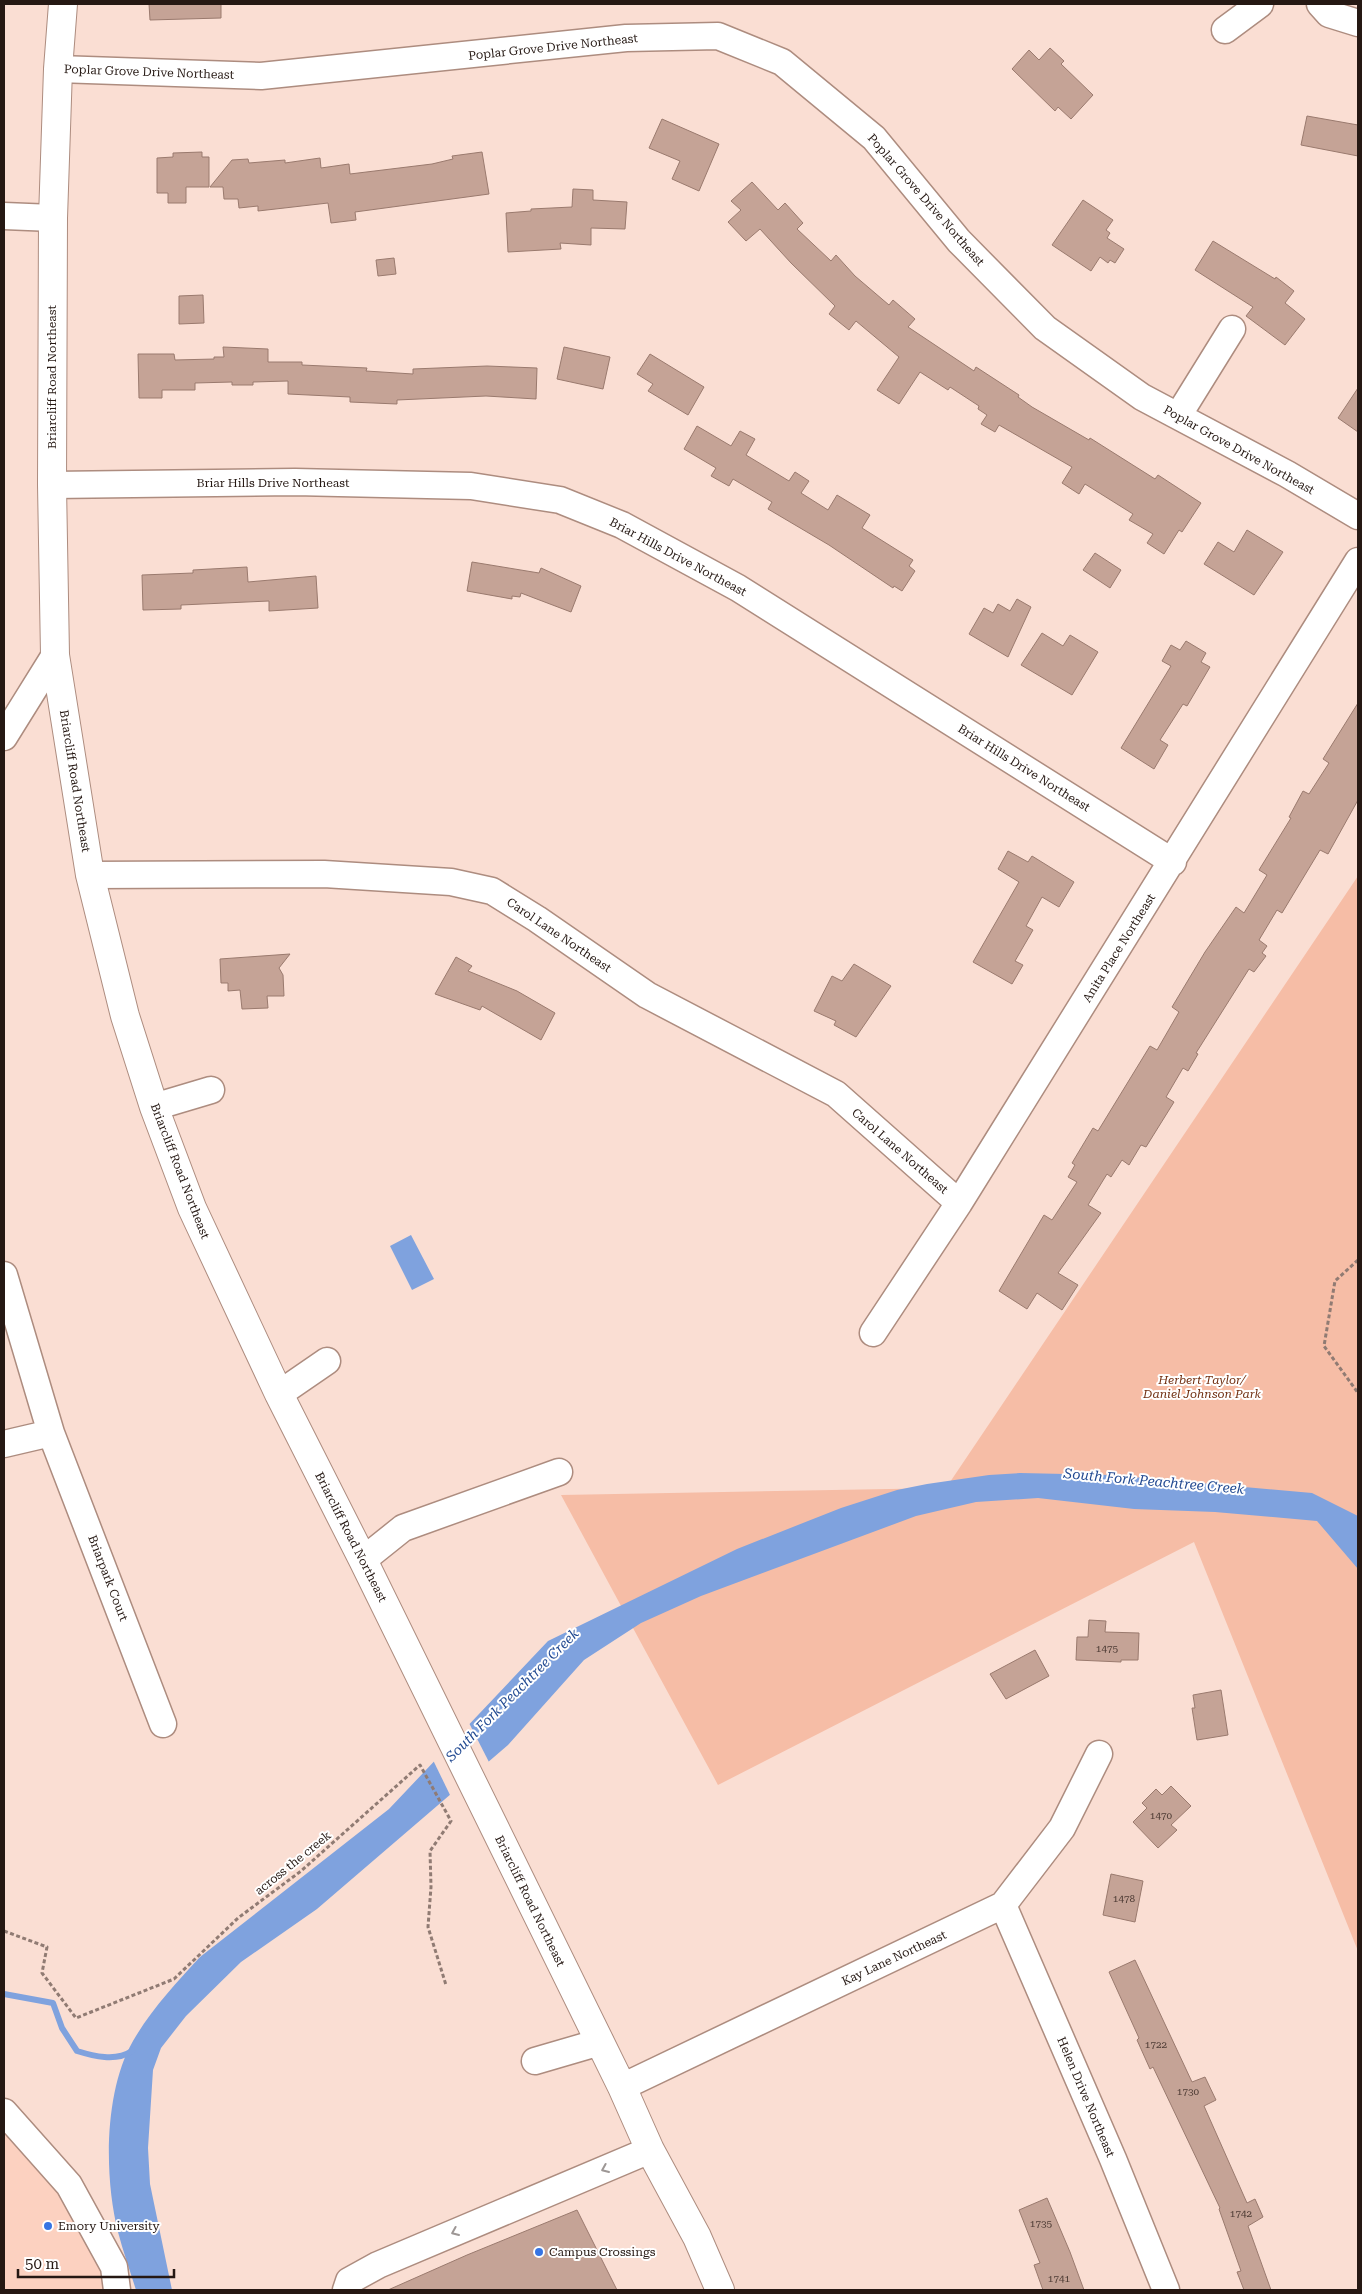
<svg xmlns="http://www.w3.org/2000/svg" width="1362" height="2294" viewBox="0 0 1362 2294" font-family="'Roboto Serif',serif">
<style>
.built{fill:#fcd1c0}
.green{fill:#f6bda6}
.water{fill:#7fa2de}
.pier{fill:#faded3}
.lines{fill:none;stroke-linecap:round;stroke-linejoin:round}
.stream{stroke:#7fa2de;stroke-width:6}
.building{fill:#c5a396;stroke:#9a7a6e}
.minor-casing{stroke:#ad8c7f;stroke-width:29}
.major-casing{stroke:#ad8c7f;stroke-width:30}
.path{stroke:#907b73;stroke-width:3;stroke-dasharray:4 2.5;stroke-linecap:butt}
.minor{stroke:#fff;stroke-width:26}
.major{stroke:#fff;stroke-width:28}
.oneway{stroke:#9d9795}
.poi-dot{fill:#3674e3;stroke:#fff;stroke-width:2}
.labels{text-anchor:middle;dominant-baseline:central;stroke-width:4;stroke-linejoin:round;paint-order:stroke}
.number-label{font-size:10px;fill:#4d3b34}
.street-label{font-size:12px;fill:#251813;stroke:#fff}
.park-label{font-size:12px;font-style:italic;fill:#712f11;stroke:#fff}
.poi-label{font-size:12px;fill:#251813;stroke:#fff;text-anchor:start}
.water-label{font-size:14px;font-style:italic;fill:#224a92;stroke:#fff}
</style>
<rect width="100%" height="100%" fill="#faded3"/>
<path class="built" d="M4 2112 69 2185 117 2290H4Z"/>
<path class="green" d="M1358 876V1951L1194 1542 718 1785 561 1495 946 1488Z"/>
<path class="water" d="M411 1235 434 1279 412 1290 390 1246Z
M1020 1473 1111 1475 1312 1493 1358 1516V1569L1317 1521 1215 1512 1134 1509 1038 1498 976 1502 916 1516 701 1596 641 1623 584 1660 508 1745 317 1909 241 1962 186 2016 161 2048 153 2070 148 2148 150 2184 172 2290H136C130 2271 123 2251 118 2232 104 2177 104 2091 133 2041 151 2010 176 1983 200 1957L389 1809 548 1641 737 1549 841 1508 897 1490 927 1484 989 1475Z"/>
<path class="pier" d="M469 1723 490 1764 451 1797 433 1760Z"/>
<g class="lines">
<path class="stream" d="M4 1994 53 2003 62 2028 77 2051C93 2056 116 2062 132 2051"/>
</g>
<path class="building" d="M149 4H221V18L150 20Z
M1050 48 1064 61 1061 64 1093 95 1071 119 1058 107 1055 111 1012 69 1029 50 1039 60Z
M1307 116 1358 125V156L1301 145Z
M662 119 719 144 699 191 672 179 680 161 649 148Z
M202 152V157H209V187H186V203H168V193H157V158L173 157V153Z
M482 152 489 194 355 212 356 220 331 223 328 203 258 211V206L239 208 238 199H224L223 187H210L232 160 248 159 249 163 285 160V163L320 158 321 168 349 164 350 174 432 164 453 159 452 156Z
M752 182 778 210 785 203 803 223 797 229 831 261 836 255 855 276 889 305 893 300 915 319 908 327 974 371 976 367 1019 395 1018 397 1032 407 1089 440 1090 438 1155 479 1158 475 1201 503 1182 532 1179 530 1164 554 1147 543 1153 534 1129 520 1133 514 1085 484 1079 494 1062 483 1072 467 999 425 995 432 981 424 987 415 978 409 979 406 950 387 948 390 920 372 899 404 877 390 899 357 856 321 849 330 829 314 835 306 791 263 760 229 746 241 728 222 741 210 731 201Z
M573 189 593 190V200L627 202 625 229 591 228V245L560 243 561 249 508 252 506 213 531 211V209L572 207Z
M1083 200 1113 220 1106 230 1110 233 1107 238 1124 249 1115 263 1110 260 1108 263 1100 257 1091 271 1052 245Z
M1213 241 1275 279 1276 277 1294 291 1285 303 1305 319 1285 345 1246 316 1253 307 1195 270Z
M394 258 396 274 378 276 376 260Z
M203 295 204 323 179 324V296Z
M223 347 268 349V362H302V365L367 368 366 371 413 374V369L487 366 537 368 536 399 486 396 397 400V404L350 402V397L288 394V381L253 382V385H232V382L195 383V390H162V398H139L138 354H174L175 360 214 359V357H224Z
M564 347 610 357 603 389 557 379Z
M650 354 704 387 688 415 648 391 653 384 637 374Z
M1358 388V432L1338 418Z
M697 426 731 446 740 431 755 439 746 455 789 481 795 472 809 481 801 493 828 510 837 495 870 515 862 528 913 560 909 566 915 571 902 591 894 586 893 588 829 545 768 509 772 502 733 479 729 486 711 476 716 468 684 449Z
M1247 530 1283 552 1254 595 1204 564 1218 542 1234 552Z
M1095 553 1121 570 1110 588 1083 570Z
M472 562 539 573 541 568 581 586 571 612 521 593 520 597 512 596V599L467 591Z
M247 567 248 582 316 576 318 608 269 611V601L181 605V609L143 610 142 575 193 573V570Z
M1017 599 1031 607 1008 657 969 634 984 608 993 613 998 604 1010 611Z
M1042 633 1063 646 1070 635 1098 652 1072 695 1021 665Z
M1186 641 1206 653 1201 662 1210 667 1187 706 1183 704 1160 740 1168 745 1154 769 1121 748 1171 666 1162 661 1171 645 1180 650Z
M1358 703V800L1328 854 1320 850 1282 913 1277 910 1259 940 1267 946 1262 953 1266 956 1254 972 1249 969 1196 1053 1198 1054 1188 1071 1183 1068 1166 1097 1174 1102 1146 1147 1141 1145 1129 1165 1122 1160 1111 1177 1107 1174 1088 1205 1101 1213 1058 1273 1078 1285 1062 1310 1037 1293 1027 1309 999 1291 1044 1215 1052 1220 1077 1182 1068 1177 1075 1165 1072 1163 1093 1128 1098 1131 1150 1046 1157 1050 1179 1012 1172 1007 1205 952 1236 907 1244 913 1267 875 1259 870 1291 818 1289 817 1303 791 1309 794 1329 763 1323 759Z
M1008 851 1028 862 1032 856 1074 882 1059 907 1042 897 1026 926 1033 930 1015 961 1023 965 1012 984 973 962 1019 882 998 869Z
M290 954 279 968 283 975 284 996H267L268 1008 242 1009 240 990 228 991V983H221L220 959Z
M456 957 472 966 468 971 517 991 555 1013 541 1040 482 1006 480 1010 435 994Z
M854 964 891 986 856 1037 834 1025 836 1021 814 1011 832 976 842 981Z
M1089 1620 1106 1621 1105 1632 1139 1633 1138 1660H1121V1662L1076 1660 1077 1637H1088Z
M1035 1650 1049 1676 1006 1699 990 1674Z
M1221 1690 1228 1735 1197 1740 1192 1708H1195L1193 1695Z
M1171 1786 1191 1806 1171 1825 1177 1830 1158 1848 1133 1822 1147 1808 1142 1803 1156 1789 1162 1795Z
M1111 1874 1143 1881 1135 1922 1103 1915Z
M1135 1960 1192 2082 1205 2077 1216 2100 1204 2106 1247 2203 1255 2199 1263 2217 1248 2226 1271 2290H1244L1237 2272 1241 2271 1219 2209 1220 2208 1153 2067 1150 2069 1137 2040 1139 2038 1109 1972Z
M1047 2198 1070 2252 1084 2290H1043L1034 2265 1040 2263 1019 2210Z
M577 2210 617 2290H388L467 2255Z"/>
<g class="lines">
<g class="minor-casing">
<path id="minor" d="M1320 4 1329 14 1358 23
M1225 30 1260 4
M58 69 261 76 626 38 718 36 782 62 874 138 959 241 1045 328 1142 397 1287 474 1358 516
M4 216 53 218
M1178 416 1232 329
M52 485 295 482 471 486 560 500 622 525 738 588 1173 862
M4 737 55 655
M90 875 324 874 451 882 492 891 537 919 647 995 836 1094 959 1203
M154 1107 211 1090
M4 1275 51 1433 163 1724
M873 1333 959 1203 1358 561
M279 1394 327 1361
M4 1444 51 1433
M363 1560 403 1528 559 1472
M1003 1905 1113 2159 1166 2290
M535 2061 600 2042
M622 2087 1003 1905 1062 1828 1099 1754
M4 2112 69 2185 114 2267 117 2290
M346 2290 349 2281 378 2265 650 2150"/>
</g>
<g class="major-casing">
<path id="major" d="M63 4 58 69 53 218 52 485 55 655 90 875 125 1016 154 1107 192 1208 279 1394 363 1560 622 2087 650 2150 697 2237 720 2290"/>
</g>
<path class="path" d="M1358 1260 1335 1281 1324 1346 1358 1393
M4 1931 47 1947 42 1973 76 2018 174 1979 238 1918 301 1871 420 1765 451 1821 430 1851 431 1887 428 1927 446 1985"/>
<use href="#minor" class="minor"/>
<use href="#major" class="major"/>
</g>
<defs><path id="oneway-chevron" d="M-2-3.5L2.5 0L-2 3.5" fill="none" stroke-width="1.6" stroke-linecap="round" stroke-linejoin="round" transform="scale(1.25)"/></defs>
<g class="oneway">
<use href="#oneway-chevron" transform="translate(605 2169) rotate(157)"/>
<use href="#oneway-chevron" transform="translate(455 2232) rotate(157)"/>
</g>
<g class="poi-dot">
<circle cx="48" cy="2226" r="5"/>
<circle cx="539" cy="2252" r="5"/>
</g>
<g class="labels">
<g class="number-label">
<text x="1107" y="1648">1475</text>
<text x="1161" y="1815">1470</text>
<text x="1124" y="1898">1478</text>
<text x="1156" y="2044">1722</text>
<text x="1188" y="2091">1730</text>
<text x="1241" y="2213">1742</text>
<text x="1041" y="2223">1735</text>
<text x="1059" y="2278">1741</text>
</g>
<g class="street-label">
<text transform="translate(553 47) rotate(-6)">Poplar Grove Drive Northeast</text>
<text transform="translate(149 72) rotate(2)">Poplar Grove Drive Northeast</text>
<text transform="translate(926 200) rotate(49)">Poplar Grove Drive Northeast</text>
<text transform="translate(52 377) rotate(-90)">Briarcliff Road Northeast</text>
<text transform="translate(1239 450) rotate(29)">Poplar Grove Drive Northeast</text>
<text x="273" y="483">Briar Hills Drive Northeast</text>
<text transform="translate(678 557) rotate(28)">Briar Hills Drive Northeast</text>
<text transform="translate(1024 768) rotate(32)">Briar Hills Drive Northeast</text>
<text transform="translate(75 781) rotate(81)">Briarcliff Road Northeast</text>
<text transform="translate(559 935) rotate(34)">Carol Lane Northeast</text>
<text transform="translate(1119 948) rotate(-58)">Anita Place Northeast</text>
<text transform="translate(900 1151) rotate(41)">Carol Lane Northeast</text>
<text transform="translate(180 1171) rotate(69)">Briarcliff Road Northeast</text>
<text transform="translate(351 1537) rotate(63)">Briarcliff Road Northeast</text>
<text transform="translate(108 1578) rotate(69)">Briarpark Court</text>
<text transform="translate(293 1863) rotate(-39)">across the creek</text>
<text transform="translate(530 1901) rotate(64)">Briarcliff Road Northeast</text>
<text transform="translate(894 1958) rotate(-25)">Kay Lane Northeast</text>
<text transform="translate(1086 2097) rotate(67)">Helen Drive Northeast</text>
</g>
<g class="park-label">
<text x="1202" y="1380">Herbert Taylor/<tspan x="1202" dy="14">Daniel Johnson Park</tspan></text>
</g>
<g class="poi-label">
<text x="58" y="2226">Emory University</text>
<text x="549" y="2252">Campus Crossings</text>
</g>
<g class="water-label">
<text transform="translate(1154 1481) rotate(5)">South Fork Peachtree Creek</text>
<text transform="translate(512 1695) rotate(-45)">South Fork Peachtree Creek</text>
</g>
</g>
<rect width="1362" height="2294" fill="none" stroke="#251813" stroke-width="10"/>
<path d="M18 2269v8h156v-8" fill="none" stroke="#251813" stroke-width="2.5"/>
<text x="25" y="2269" font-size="15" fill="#251813" stroke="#ffffff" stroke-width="4" paint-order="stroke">50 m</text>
</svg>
